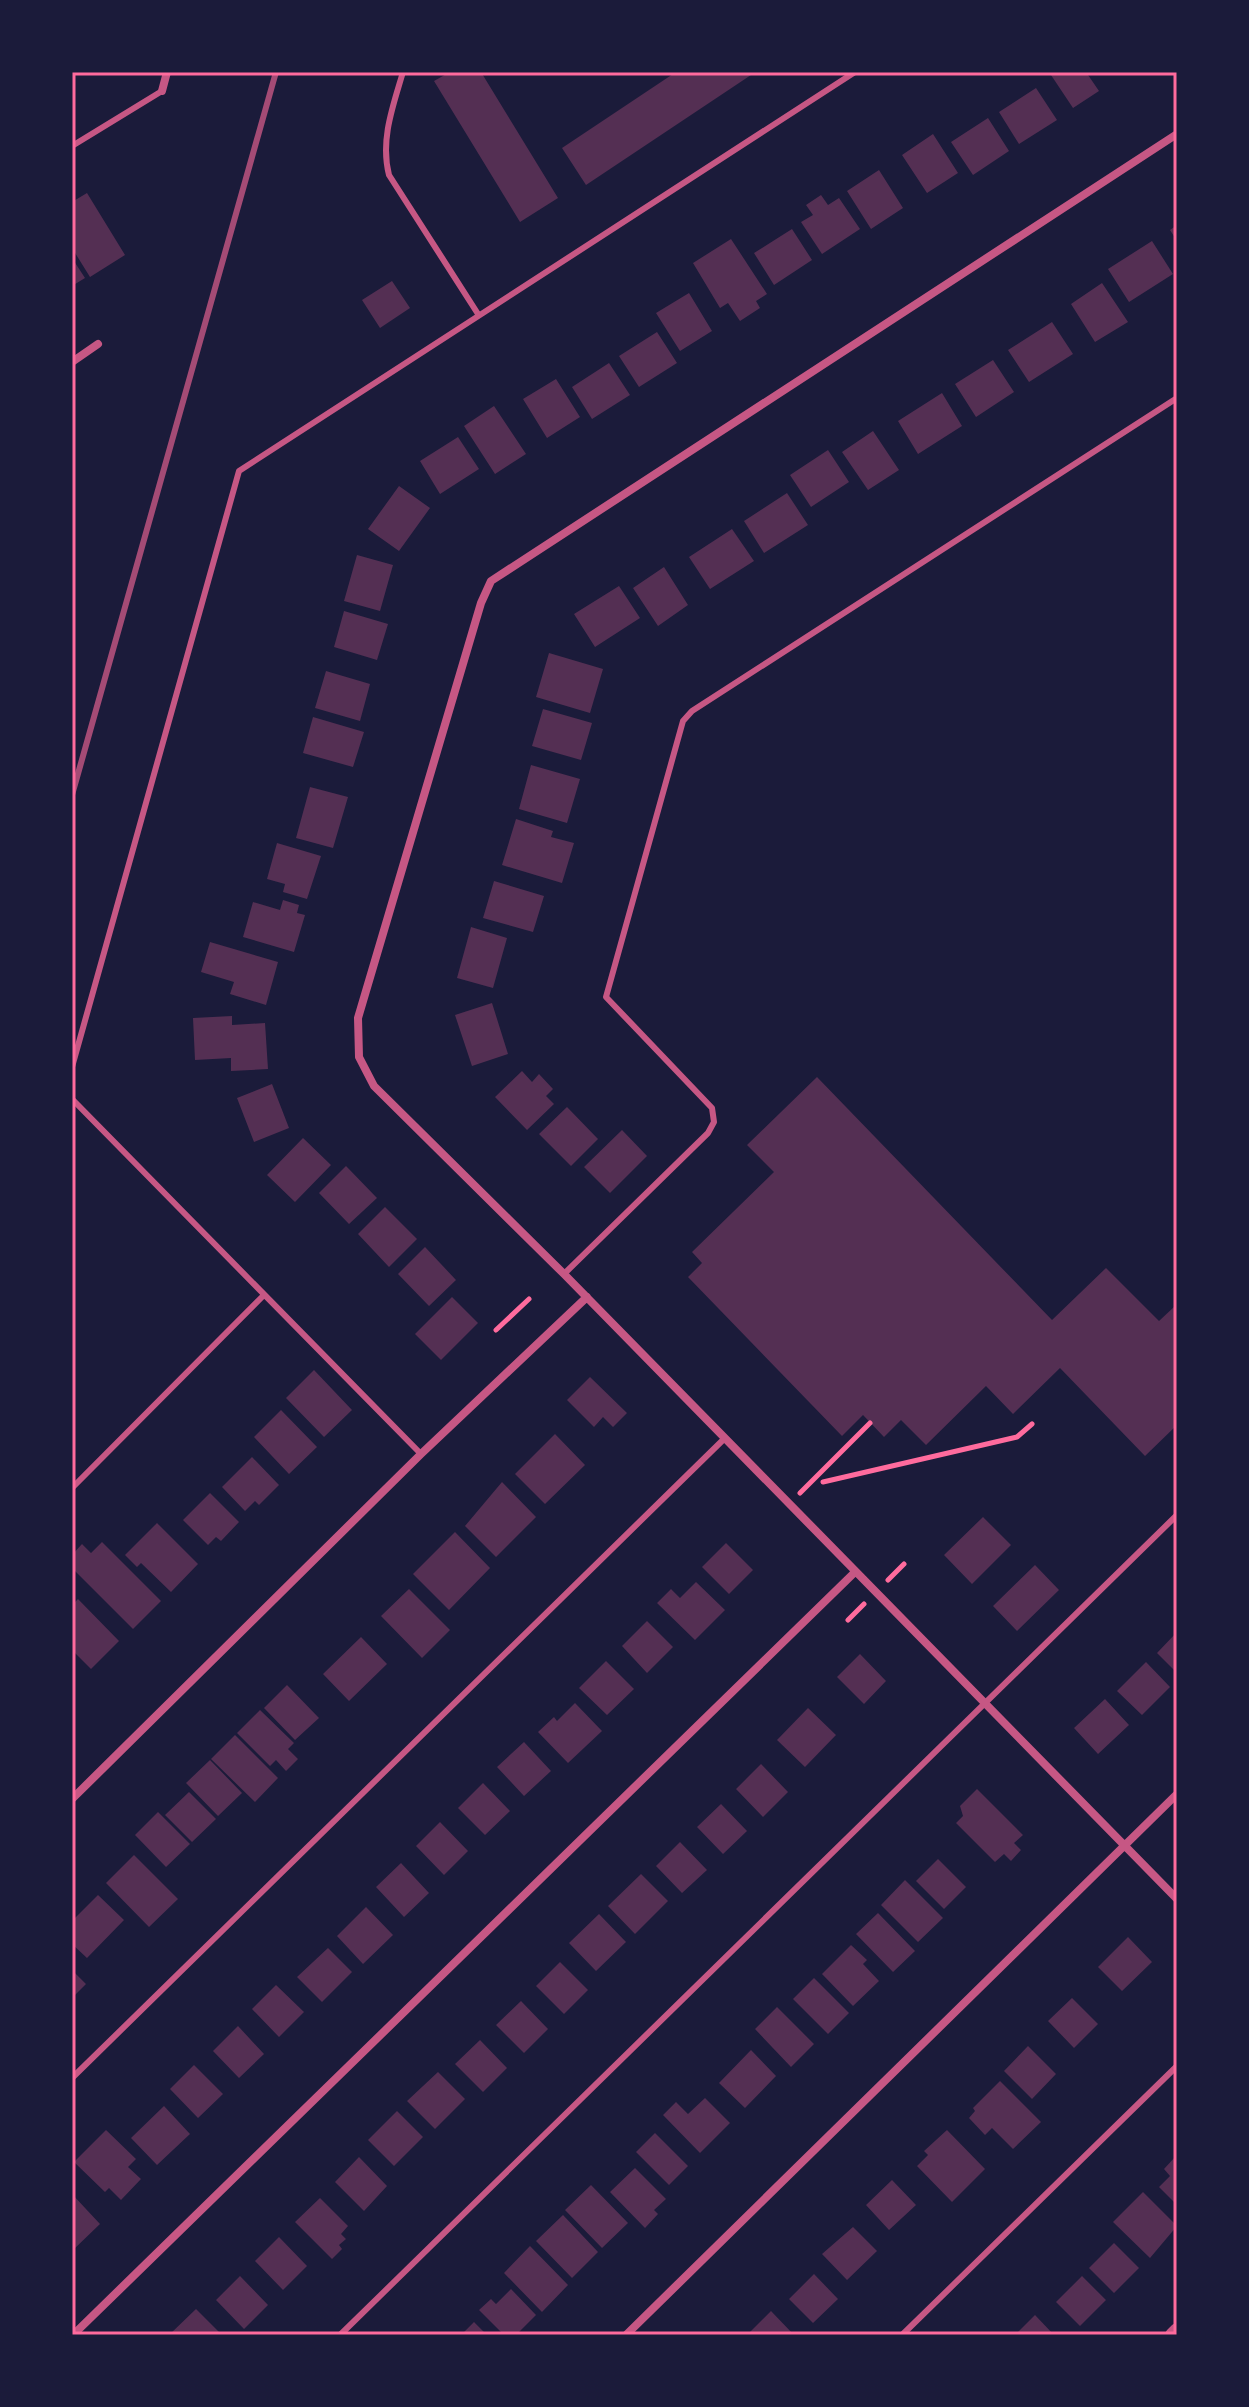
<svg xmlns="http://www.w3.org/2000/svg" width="1249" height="2407" viewBox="0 0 1249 2407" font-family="'Varela Round',sans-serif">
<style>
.building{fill:#542f53}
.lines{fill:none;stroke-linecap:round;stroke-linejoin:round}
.path{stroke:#ff6b9d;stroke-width:5}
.service{stroke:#c65784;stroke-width:6}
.minor{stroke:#c65784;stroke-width:8}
.tertiary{stroke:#c65784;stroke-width:14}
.rail{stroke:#a44b75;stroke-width:6}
.neatline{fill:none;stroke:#ff6b9d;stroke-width:3}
</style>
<rect width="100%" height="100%" fill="#1b1b3a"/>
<path class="building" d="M450 72H481L558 198 520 222 434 81Z
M676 72H749L751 75 586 185 562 148Z
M1049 72H1086L1099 91 1073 108Z
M1036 88 1057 120 1019 144 999 112Z
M988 118 1009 151 973 175 951 142Z
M933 134 958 173 927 193 902 155Z
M879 170 903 208 871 229 847 191Z
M87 193 125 255 90 277 72 248V202Z
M821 195 828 205 839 198 860 229 822 254 801 222 813 215 806 205Z
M1177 225V241L1170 230Z
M792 229 812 260 774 285 754 253Z
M731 239 767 294 756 301 760 308 740 321 728 303 720 308 693 263Z
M1152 241 1173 274 1129 302 1108 269Z
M72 258 85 278 72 286Z
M392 281 410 308 380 328 362 300Z
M1102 283 1128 322 1095 342 1071 304Z
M689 293 712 331 680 351 656 313Z
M1052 322 1073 354 1029 382 1008 350Z
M657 332 677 363 639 387 619 356Z
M993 360 1014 392 976 417 955 384Z
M609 363 630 395 592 419 572 387Z
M556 379 580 417 547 438 523 399Z
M942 393 962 426 918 454 898 421Z
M494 406 526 454 495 474 464 426Z
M873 431 899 470 868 490 842 452Z
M458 437 479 469 440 494 420 461Z
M828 450 849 482 811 507 790 475Z
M399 486 430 508 399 551 368 529Z
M787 493 808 525 764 553 744 521Z
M732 529 754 561 710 589 689 557Z
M357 555 393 565 380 611 344 601Z
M664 567 688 605 658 626 633 588Z
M619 586 640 618 595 647 574 614Z
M344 611 388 624 377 660 334 647Z
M549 653 603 669 590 713 536 697Z
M326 671 370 684 360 721 315 708Z
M543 709 592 723 581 760 532 746Z
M313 717 364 732 353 767 303 753Z
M531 765 580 779 567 823 519 809Z
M310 787 348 797 333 848 296 838Z
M516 819 553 831 551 837 574 843 562 883 502 865Z
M277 843 321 856 307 899 283 892 285 884 267 879Z
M494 881 544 896 533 932 483 918Z
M283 900 299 905 297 913 305 915 294 952 243 937 253 902 280 910Z
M471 927 507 938 493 988 457 978Z
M210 942 278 962 266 1005 230 994 234 982 201 972Z
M492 1003 508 1054 472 1066 455 1015Z
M232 1016V1025L265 1023 268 1069 231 1071V1058L195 1060 193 1018Z
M522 1071 532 1082 539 1074 553 1089 546 1096 554 1104 527 1130 495 1097Z
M817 1077 1052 1320 1106 1268 1159 1321 1175 1306 1177 1308V1425L1145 1456 1060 1368 1013 1414 986 1386 926 1445 901 1420 884 1437 863 1415 842 1436 688 1277 702 1263 692 1252 774 1172 747 1145Z
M272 1084 289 1128 254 1142 237 1098Z
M567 1107 598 1139 571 1166 539 1134Z
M622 1130 647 1156 610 1193 584 1167Z
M303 1138 331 1165 295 1202 267 1175Z
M346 1166 377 1198 349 1224 319 1193Z
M385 1207 417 1239 389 1267 358 1234Z
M425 1247 456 1280 429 1306 398 1274Z
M452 1297 478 1323 441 1360 415 1334Z
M314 1370 352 1410 324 1437 286 1398Z
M590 1377 627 1413 613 1427 603 1417 594 1427 567 1400Z
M281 1410 317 1447 289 1474 254 1437Z
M555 1434 585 1465 545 1504 515 1474Z
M252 1457 279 1485 259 1505 255 1501 245 1511 222 1487Z
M502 1482 536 1517 496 1557 465 1526Z
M210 1493 239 1522 221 1541 216 1537 208 1545 183 1520Z
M983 1517 1011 1545 972 1584 944 1555Z
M157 1523 198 1564 171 1592 141 1563 137 1567 125 1555Z
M455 1532 490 1568 449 1610 413 1574Z
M102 1542 161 1601 133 1629 72 1568V1555L82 1544 91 1553Z
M726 1543 753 1570 729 1594 702 1567Z
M1035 1565 1059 1590 1017 1631 993 1606Z
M696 1582 725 1610 695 1640 657 1603 671 1589 680 1598Z
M409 1589 450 1630 422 1658 381 1616Z
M78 1599 119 1641 91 1669 72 1650V1605Z
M647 1621 673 1647 647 1673 622 1646Z
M1177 1632V1673L1157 1653Z
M361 1637 387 1664 349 1701 323 1674Z
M860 1654 886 1681 864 1704 837 1677Z
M606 1661 634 1689 607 1715 579 1688Z
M1146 1662 1170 1687 1142 1715 1117 1691Z
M287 1685 319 1718 295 1740 264 1708Z
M1105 1699 1129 1725 1098 1754 1074 1728Z
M575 1703 602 1731 568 1763 538 1732 554 1717 557 1721Z
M808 1708 836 1735 805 1767 777 1740Z
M260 1710 294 1743 288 1749 298 1759 286 1771 276 1760 270 1766 237 1733Z
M235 1735 278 1778 255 1802 211 1759Z
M524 1742 551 1771 524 1796 497 1767Z
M210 1760 242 1793 218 1816 186 1783Z
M761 1764 788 1792 763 1817 736 1789Z
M483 1783 510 1811 485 1835 458 1808Z
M977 1789 1023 1835 1014 1843 1021 1850 1011 1861 1004 1854 995 1862 956 1823 963 1816 960 1806Z
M189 1792 216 1819 192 1842 165 1815Z
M721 1804 747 1831 723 1854 697 1827Z
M158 1812 190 1844 166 1867 135 1835Z
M440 1822 468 1851 444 1875 416 1846Z
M680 1842 707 1870 682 1893 656 1866Z
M134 1855 178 1899 149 1927 106 1883Z
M938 1859 966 1887 944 1909 916 1881Z
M401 1863 429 1893 404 1917 376 1887Z
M641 1874 668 1901 635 1934 608 1906Z
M905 1880 943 1918 918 1942 881 1905Z
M98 1895 124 1920 87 1958 72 1944V1921Z
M366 1907 393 1935 363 1964 337 1936Z
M878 1913 915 1951 893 1972 856 1934Z
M599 1914 626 1942 596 1971 569 1943Z
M1128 1937 1152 1962 1122 1991 1098 1967Z
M851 1945 867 1960 863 1964 879 1981 853 2006 822 1974Z
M328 1948 352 1972 322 2002 297 1977Z
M560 1962 588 1990 564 2014 536 1986Z
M72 1970 86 1984 72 1998Z
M814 1978 849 2013 828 2034 793 1999Z
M276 1985 304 2012 279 2037 252 2009Z
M1072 1998 1098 2024 1074 2048 1048 2021Z
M521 2001 548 2029 524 2053 496 2025Z
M777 2007 814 2044 791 2067 755 2029Z
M238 2026 264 2054 239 2078 213 2051Z
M480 2040 507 2068 483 2092 455 2064Z
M1028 2046 1056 2074 1032 2099 1004 2071Z
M751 2050 776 2076 745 2108 719 2083Z
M194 2065 223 2094 198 2118 170 2089Z
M438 2072 465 2099 435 2129 407 2101Z
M1000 2081 1041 2122 1013 2149 992 2128 985 2135 969 2118 975 2111 973 2108Z
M705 2098 730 2123 700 2153 663 2115 676 2102 688 2114Z
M164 2106 190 2134 157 2165 131 2138Z
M397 2111 423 2137 394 2166 368 2140Z
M106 2130 136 2159 128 2167 141 2179 121 2200 109 2188 105 2192 74 2162Z
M947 2130 985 2169 952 2202 917 2166 928 2155 924 2151Z
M655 2133 688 2166 669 2185 636 2152Z
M359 2157 387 2186 364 2211 335 2182Z
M1175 2157 1177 2158V2205L1159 2187 1170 2176 1164 2169Z
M635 2168 666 2199 654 2210 658 2214 645 2228 610 2192Z
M892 2180 916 2205 889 2230 866 2205Z
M591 2185 628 2223 602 2248 565 2210Z
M1143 2192 1177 2226 1150 2258 1113 2222Z
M72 2194 100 2224 72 2251Z
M320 2198 348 2226 341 2234 346 2239 339 2245 342 2249 332 2259 295 2222Z
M563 2215 598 2252 572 2278 536 2241Z
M853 2227 877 2251 847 2280 822 2254Z
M279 2237 307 2266 283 2290 255 2261Z
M1114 2243 1139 2268 1114 2293 1089 2268Z
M530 2246 568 2285 542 2312 504 2273Z
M814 2274 838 2299 813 2323 789 2299Z
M240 2276 268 2305 244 2329 216 2300Z
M1082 2276 1106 2300 1080 2326 1056 2302Z
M511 2289 536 2315 516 2335H504L479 2310 491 2299 496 2304Z
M196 2309 222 2335H169Z
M771 2311 794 2335H747Z
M1035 2315 1054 2335H1015Z
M474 2322 487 2335H461Z"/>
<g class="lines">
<path class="path" d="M496 1330 529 1299
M823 1482 1017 1437 1032 1424
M800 1493 870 1423
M888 1580 904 1564
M848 1620 864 1604"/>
<path class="service" d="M403 72C393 106 380 140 389 175L478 314
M72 146 162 91
M72 1067 239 471 855 72
M72 1099 421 1454
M564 1274 708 1133 714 1122 712 1108 606 997 683 721 692 711 1177 398
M72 1488 263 1296
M72 2078 725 1438
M340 2335 1177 1515
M902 2335 1177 2066"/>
<path class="minor" d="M162 91 167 72
M1177 134 491 581 481 603 358 1018 359 1057 374 1086 564 1274 1177 1899
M72 362 98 344
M72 1799 421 1454 587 1297
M73 2335 855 1572
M626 2335 1177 1794"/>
<path class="tertiary" d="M1172 2335 1177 2330"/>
<path class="rail" d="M72 795 276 72"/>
</g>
<rect width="1249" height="2407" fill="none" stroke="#1b1b3a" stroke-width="148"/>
<rect x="74" y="74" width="1101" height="2259" class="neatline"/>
</svg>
